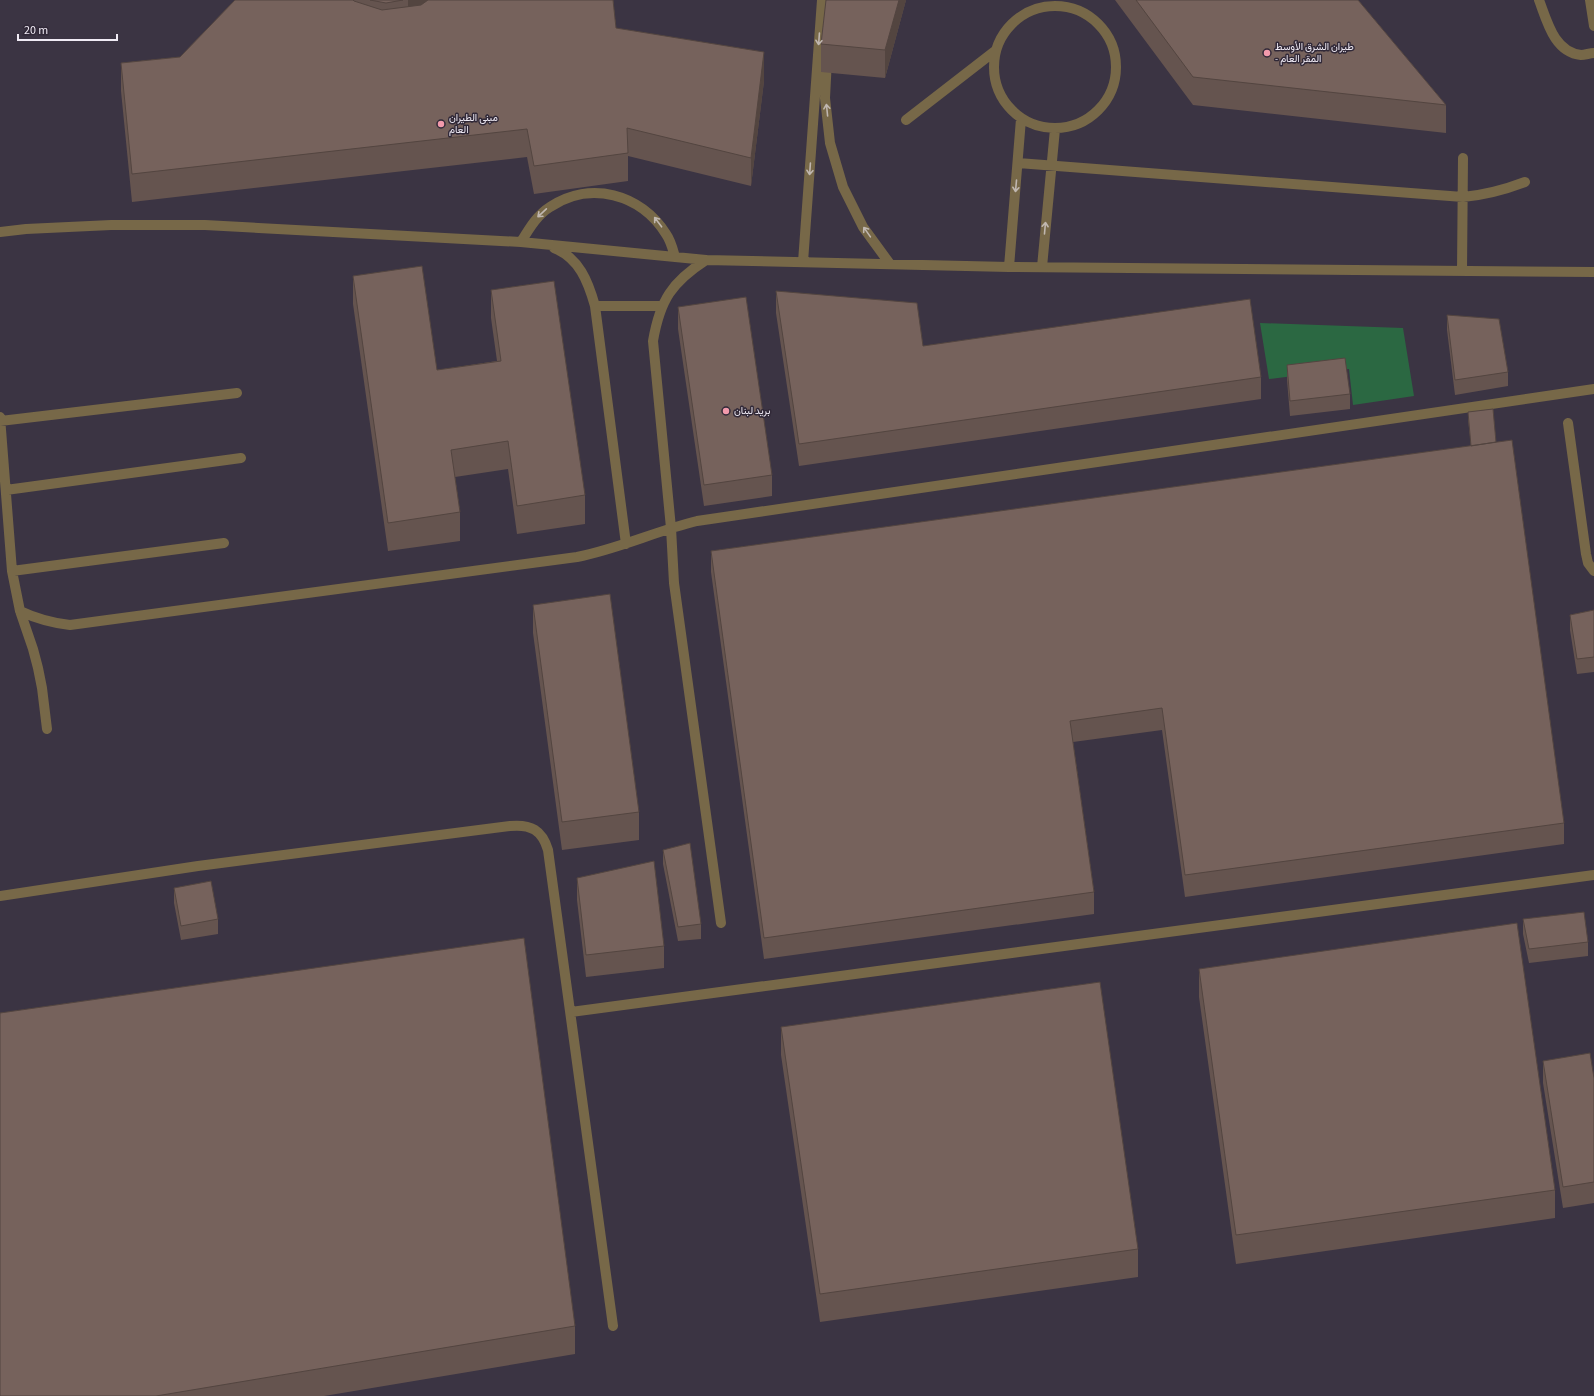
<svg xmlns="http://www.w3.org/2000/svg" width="1594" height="1396" viewBox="0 0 1594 1396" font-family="'Source Sans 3',Vazirmatn,sans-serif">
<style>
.green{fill:#2b6842}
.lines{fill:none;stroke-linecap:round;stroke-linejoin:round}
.minor{stroke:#776848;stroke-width:10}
.wall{fill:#65544f}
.shaded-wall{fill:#534540}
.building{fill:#76625c;stroke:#534540}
.oneway{stroke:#c0b7b0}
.poi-dot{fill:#f29aac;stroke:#312938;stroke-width:1.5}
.labels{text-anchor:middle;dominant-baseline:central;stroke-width:3;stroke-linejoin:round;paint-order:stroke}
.poi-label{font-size:10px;fill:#f0ebf5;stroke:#312938;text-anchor:start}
</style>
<rect width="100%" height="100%" fill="#3b3443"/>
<path class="green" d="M1260 323 1403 328 1414 396 1353 405 1349 369 1269 379Z"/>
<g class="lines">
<path class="minor" d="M1539 0C1547 21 1554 52 1581 55 1585 55 1590 53 1594 53
M1590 0 1594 26
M994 67a61 61 0 1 1 122 0a61 61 0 1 1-122 0Z
M827 59 825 98 830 143 843 187 863 227 890 264
M906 120 995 51
M1018 163 1463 197C1485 195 1504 190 1525 182
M0 232 26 229 111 225H205L521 242 706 260 1009 267 1594 272
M521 242C529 229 537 215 550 207 590 180 641 194 666 234 671 241 673 250 675 257
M554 248C579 258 588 281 595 306L626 544
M706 260C672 282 660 300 653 341L671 528 674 583 721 923
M803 262 822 0
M1009 267 1021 119
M1042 267 1055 129
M1462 271 1463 158
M595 306H662
M0 417 12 571 20 611 33 649 38 668 42 688 47 729
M0 421 237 393
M1568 423 1586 554 1588 563 1594 571
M6 490 241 458
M12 571 224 543
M20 611C37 619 52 623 70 625L577 557C618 549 656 531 697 521L1594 389
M0 896 198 866 510 826C531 824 542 830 548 850L613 1326
M571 1012 1594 875"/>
</g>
<path class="wall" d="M235 0H613L616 28 764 81 751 186 628 156V181L534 194 527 157 132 202 121 91V63L180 57Z
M906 0 885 78 821 72V44Z
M1115 0H1358L1446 105V133L1193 105Z
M353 276 437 370 497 361 491 318V290L585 495V524L517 534 508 469 455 477 460 512V541L388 551 353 304Z
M776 291 923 346 1261 377V399L799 466 776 313Z
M678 307 772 475V496L704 506 678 329Z
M1447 315 1508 372V386L1455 395 1447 330Z
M1287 365 1350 394V409L1290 416 1287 380Z
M1468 412 1496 442 1564 823V844L1185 897 1162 730 1073 742 1094 892V914L764 959 711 572V551L1471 446 1468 419Z
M533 605 639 812V840L562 850 533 633Z
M1594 610V672L1577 674 1570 630V615Z
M663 850 701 924V939L678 941 663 864Z
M577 878 664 946V968L586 977 577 900Z
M174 888 218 919V934L181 940 174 903Z
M1523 919 1588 942V956L1529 963 1523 934Z
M1199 969 1555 1190V1218L1236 1264 1199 997Z
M781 1027 1138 1249V1277L820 1322 781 1055Z
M1543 1061 1594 1078V1203L1563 1208 1543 1083Z
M575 1326V1354L324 1396H0Z"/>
<path class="shaded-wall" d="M408 0H434L408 21Z
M899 0H906L885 78V50Z
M764 52V81L751 186V158Z"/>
<path class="building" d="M235 0H353L354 1 382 10 421 5 428 0H613L616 28 764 52 751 158 627 128 628 153 534 166 527 129 132 174 121 63 180 57Z
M370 0H403L386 3Z
M826 0H899L885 50 821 44Z
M1136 0H1358L1446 105 1193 77Z
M422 266 437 370 501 361 491 290 554 281 585 495 517 506 508 441 451 450 460 512 388 523 353 276Z
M776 291 917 303 923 346 1250 299 1261 377 799 444Z
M746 297 772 475 704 485 678 307Z
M1447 315 1499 319 1508 372 1455 380Z
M1345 358 1350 394 1290 401 1287 365Z
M1493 409 1496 442 1471 446 1468 412Z
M1512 440 1564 823 1185 875 1162 708 1070 721 1094 892 764 938 711 551Z
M610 594 639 812 562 822 533 605Z
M1594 610V657L1577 659 1570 615Z
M690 843 701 924 678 927 663 850Z
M654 861 664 946 586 955 577 878Z
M211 881 218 919 181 926 174 888Z
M1584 912 1588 942 1529 949 1523 919Z
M1517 923 1555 1190 1236 1235 1199 969Z
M524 938 575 1326 156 1396H0V1013Z
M1100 982 1138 1249 820 1294 781 1027Z
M1590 1053 1594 1078V1182L1563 1187 1543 1061Z"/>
<defs><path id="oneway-shaft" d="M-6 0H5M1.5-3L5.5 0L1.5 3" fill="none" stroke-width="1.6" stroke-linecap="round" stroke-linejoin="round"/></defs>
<g class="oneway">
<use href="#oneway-shaft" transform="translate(819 39) rotate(94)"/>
<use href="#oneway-shaft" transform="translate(827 110) rotate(-96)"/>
<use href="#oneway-shaft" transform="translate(810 169) rotate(94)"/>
<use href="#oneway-shaft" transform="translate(1016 186) rotate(95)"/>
<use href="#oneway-shaft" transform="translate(542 213) rotate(137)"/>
<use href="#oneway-shaft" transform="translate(658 222) rotate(-127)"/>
<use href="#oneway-shaft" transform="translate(1045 228) rotate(-85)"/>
<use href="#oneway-shaft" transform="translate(867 232) rotate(-125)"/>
</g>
<g class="poi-dot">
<circle cx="1267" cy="53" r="4"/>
<circle cx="441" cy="124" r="4"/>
<circle cx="726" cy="411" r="4"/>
</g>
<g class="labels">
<g class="poi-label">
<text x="1275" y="47">طيران الشرق الأوسط<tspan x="1275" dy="12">- المقر العام</tspan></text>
<text x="449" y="118">مبنى الطيران<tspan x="449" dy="12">العام</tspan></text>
<text x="734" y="411">بريد لبنان</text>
</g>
</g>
<path d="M18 34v6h99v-6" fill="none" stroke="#f0ebf5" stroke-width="2"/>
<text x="24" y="34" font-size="12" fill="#f0ebf5" stroke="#312938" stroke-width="3" paint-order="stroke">20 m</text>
</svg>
